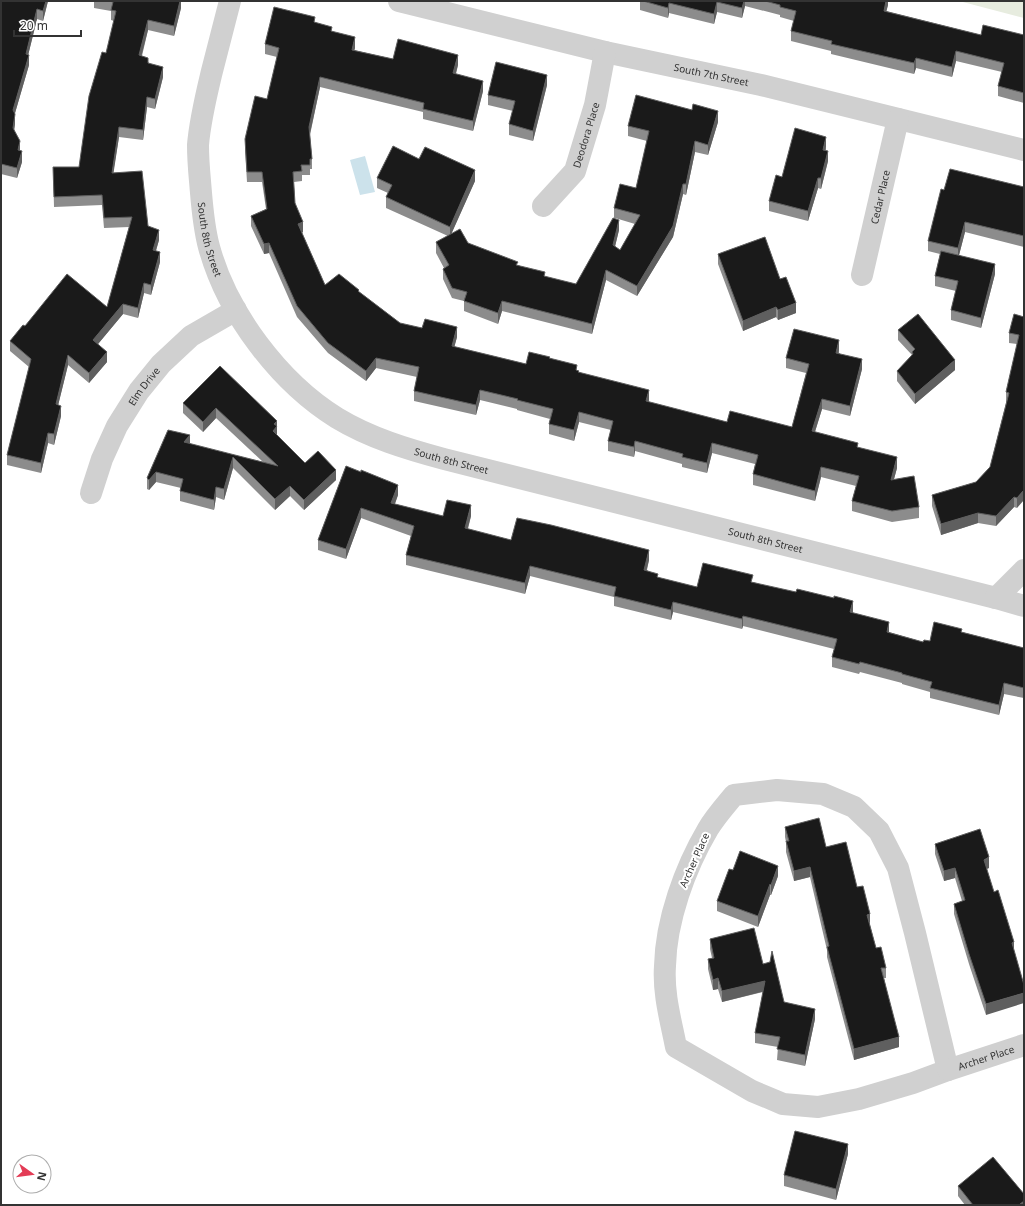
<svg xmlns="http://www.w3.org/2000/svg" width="1025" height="1206" viewBox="0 0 1025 1206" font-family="'Noto Sans',sans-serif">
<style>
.green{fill:#e7ecdf}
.water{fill:#cce2eb}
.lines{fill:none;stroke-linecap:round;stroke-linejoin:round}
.minor{stroke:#d0d0d0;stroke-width:22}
.wall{fill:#8c8c8c;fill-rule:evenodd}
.shaded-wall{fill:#5f5f5f}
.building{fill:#1a1a1a;stroke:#5f5f5f}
.labels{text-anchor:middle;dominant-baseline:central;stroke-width:4;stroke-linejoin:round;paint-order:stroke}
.street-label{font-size:10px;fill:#333;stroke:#fff}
</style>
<rect width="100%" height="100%" fill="#fff"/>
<path class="green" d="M959 1H1024V18Z"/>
<path class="water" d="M365 156 375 192 360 195 350 160Z"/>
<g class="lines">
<g class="minor">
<path id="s1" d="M230 1C224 24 218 48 212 71 206 96 200 120 198 145 198 157 199 170 200 181 202 204 203 225 209 247 227 313 279 382 337 418 370 438 407 449 444 459L996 598 1024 606"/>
<path id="s2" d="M399 1 605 52 761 85 1024 150"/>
<path id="s3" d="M543 206 575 171 595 105 605 52"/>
<path id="s4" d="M862 275 898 119"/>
<path id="s5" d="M91 493 102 459 117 426 139 391 161 364 191 336 236 310"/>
<path d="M996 598 1024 570"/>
<path d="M777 790 823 794 854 807 879 831 898 868 915 933 948 1070 913 1083 859 1099 818 1107 783 1104 752 1091 676 1047C671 1021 663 994 665 966 666 920 685 868 708 829 715 817 725 806 734 795Z"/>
<path id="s6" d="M948 1070 1024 1045"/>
</g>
</g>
<path class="wall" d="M1 1H48L43 21 37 19 28 55 29 65 15 113V124L14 130 20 151 22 162 17 178 1 174Z
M94 1H181V8L174 36 148 30 142 56 163 77 155 109 147 107 143 140 119 137 113 173 148 226 159 240 156 251 160 262 151 295 144 293 138 318 123 314 98 344 107 362 89 383 68 365 58 405 61 416 54 445 48 443 41 473 7 465V455L29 367 10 351V341L25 326 107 307 129 227 104 228 102 205 54 207 53 167H79L114 21 111 20V11L94 8Z
M640 1H888V5L886 11 981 35H1024V103L998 96V86L1002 72 956 61 952 77 916 68 914 74 831 54V51L791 41V31L794 21 780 17V15L745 6 742 18 717 12 714 24 669 13 668 18 640 10Z
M315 22 332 31 355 48 354 50 393 59 458 65 456 74 483 91 473 131 423 119V112L320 87 310 135 312 159V169H310V175H302V181L294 182 295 203 303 232 302 233 325 285 359 292 400 323 457 337 454 347 526 364 550 358 577 370 579 372 649 400 648 402 727 422 792 427 806 373 786 368V358L839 350V353L862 369 850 416 822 409 815 432 858 448 897 468 894 479 919 507V518L892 522 852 511V501L856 486 821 477 815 501 753 485V474L755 464 712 453 707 473 682 467V464L635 451 634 457 608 451V441L611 430 579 422 574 441 549 434V424L550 419 517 410V409L480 400 476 415 414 401V391L417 377 376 368 366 381 328 353 297 317 269 253 264 254 251 226V216L266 209 262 182H247L245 150V139L267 99 277 57 265 54V44Z
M547 85 533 141 509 135V124L513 111 488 105V95Z
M718 122 708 155 695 152 686 195 683 194 673 237 637 296 606 280 592 334 502 311 498 324 464 311V301L452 298 443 279V269L444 268 436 253V242L448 236 386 208V197L388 193 377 188V178L419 159 475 181 451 234 468 243 518 265 545 277 576 284 614 218V208L636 188 647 141 628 136V126ZM615 218 635 224 620 250 615 246 619 230Z
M826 147V150L828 161 821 189 818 188 808 221 769 211V201L782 177Z
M1024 187V247L965 232 959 255 995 274 981 328 951 320V310L956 291 935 286V276L940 254 928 251V241L944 190Z
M718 254 780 279 796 313 778 320 776 317 743 331 718 264Z
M1024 317 1017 508 1014 507 996 526 978 523 941 535 932 506V495L976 482 990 467 1006 403V392L1017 344 1009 343V333Z
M898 330 955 370 915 404 897 381V371L912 355 898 340Z
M220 366 277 426V435L305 463 336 480 304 510 290 496 275 510 233 468 224 500 216 497 214 510 180 501V491L181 488 156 482 149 490 147 489V478L190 444 263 462 216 418 203 432 183 413V403Z
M346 466 398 495 395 504 443 516H471L468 529 511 540 649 560 647 570 658 578 697 587 753 582 853 611V613L889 632 923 642 930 641 962 632 1024 648V698L1004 694 999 715 930 698V692L902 684V683L860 672 859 674 832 667V657L834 649 743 626 742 629 673 612 671 620 614 606V597L530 576 525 594 406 565V555L411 536 361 518 346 559 318 550V540Z
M785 827 826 847 857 887 870 925 876 948 886 968V978H884L899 1047 854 1060 827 957V950L810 877 794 881 786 852V842L785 837Z
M935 844 989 868 986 869V1015L969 964 954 914V904L962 901 955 878 944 881 935 854Z
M778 876 771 895H770L758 927 717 911V901Z
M710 939 763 964 784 1002 815 1019 805 1066 777 1060 778 1047 755 1043V1033L763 992 722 1002 718 989 713 990 708 969V959L712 958 710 949Z
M848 1154 836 1200 784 1186V1175Z
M958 1186 1024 1205H965L958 1196Z"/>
<path class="shaded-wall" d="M46 1H48L43 21V11Z
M180 1H181V8L174 36V26Z
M744 1H745V6L742 18V8Z
M886 1H888V5L884 21V11Z
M717 2V12L714 24V14Z
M669 3V13L668 18V8Z
M37 9V19L26 64V54Z
M148 20V30L139 65V55Z
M355 37V48L352 60V50Z
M956 51V61L952 77V67Z
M29 55V65L13 120V110Z
M458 55V65L453 83V73Z
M916 58V68L914 74V63Z
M163 67V77L155 109V99Z
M547 75V85L533 141V131Z
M320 77V87L309 138V127Z
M483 81V91L473 131V121Z
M147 97V107L143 140V130Z
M718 111V122L708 155V145Z
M15 114V124L13 138V128Z
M119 127V137L112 183V173Z
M826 137V147L823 160V150Z
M20 141V151L18 150Z
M695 141V152L686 195V184Z
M22 151V162L17 178V168Z
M828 151V161L821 189V178Z
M475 170V181L450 237V227Z
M818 178V188L808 221V211Z
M683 184V194L673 237 637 296V286Z
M619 220V230L613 255V245Z
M303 222V232L298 234V224Z
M965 222V232L958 259V248Z
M159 230V240L153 260V250Z
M269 243V253L264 254V244Z
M160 252V262L151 295V285Z
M995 264V274L981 328V318Z
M606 270V280L592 334V324Z
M144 283V293L138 318V308Z
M502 301V311L498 324V313Z
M796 303V313L778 320V310Z
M123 304V314L93 350V340Z
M776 307V317L743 331V321Z
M457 327V337L452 356V346Z
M839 340V350L836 363V353Z
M107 352V362L89 383V373Z
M68 355V365L56 414V404Z
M376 358V368L366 381V371Z
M862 359V369L850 416V406Z
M955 360V370L915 404V394Z
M480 390V400L476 415V405Z
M649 390V400L646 411V401Z
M822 399V409L812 441V431Z
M61 406V416L54 445V434Z
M216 408V418L203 432V422Z
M579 412V422L574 441V430Z
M277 421V437L273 441 274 424Z
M48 433V443L41 473V463Z
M190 435V446L184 442Z
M635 441V451L634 457V447Z
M712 443V453L707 473V463Z
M233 457V468L224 500V489Z
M897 457V468L891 490V480Z
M821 467V477L815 501V491Z
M336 470V480L304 510V500Z
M156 472V482L149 490V480Z
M398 485V495L391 514V503Z
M290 486V496L275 510V499Z
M216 487V497L214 510V500Z
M1024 490V500L1017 508V498Z
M1014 497V507L996 526V516Z
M471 505V516L465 538V528Z
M361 508V518L346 559V549Z
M978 513V523L941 535V524Z
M649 550V560L644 580V570Z
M530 566V576L525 594V583Z
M853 601V611L850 623V612Z
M673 602V612L671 620V610Z
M743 616V626L742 629V619Z
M889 622V633L887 632Z
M1004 683V694L999 715V705Z
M989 857V868L984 870V860Z
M778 866V876L771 895V885Z
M810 867V877L794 881V871Z
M955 868V878L944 881V871Z
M770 884V895L758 927V916Z
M870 914V925L867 915Z
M1014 942V952L1012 943Z
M718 978V989L713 990V980Z
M765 981V991L722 1002V991Z
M1024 993V1003L986 1015V1004Z
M815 1009V1019L805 1066V1055Z
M899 1037V1047L854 1060V1049Z
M848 1144V1154L836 1200V1189Z
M1024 1201V1205H1019Z"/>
<path class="building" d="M1 1H46L43 11 37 9 26 54 29 55 13 110 15 114 13 128 20 141 18 150 22 151 17 168 1 164Z
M109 1H180L174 26 148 20 139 55 148 58V63L163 67 155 99 147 97 143 130 119 127 112 173 142 171 148 226 159 230 153 250 160 252 151 285 144 283 138 308 123 304 93 340 107 352 89 373 68 355 56 404 61 406 54 434 48 433 41 463 7 455 31 359 10 341 23 325 25 326 67 274 107 307 132 217 104 218 102 195 54 197 53 167H79L89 96 102 52 106 53 116 11 111 10 113 2Z
M643 1H744L742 8 717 2 714 14 669 3 668 8Z
M765 1H886L884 11 981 35 983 25 1024 35V93L998 86 1004 63 956 51 952 67 916 58 914 63 831 44 832 41 791 31 796 11 780 7V5Z
M274 7 315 17 314 22 332 27 331 31 355 37 352 50 393 59 398 39 458 55 453 73 483 81 473 121 423 109 424 103 320 77 309 127 312 159H310V165H301L302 171 293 172 295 203 303 222 298 224 325 285 339 274 359 290 358 291 400 323 422 328 425 319 457 327 452 346 526 364 529 352 550 357 549 358 577 365 576 370 579 371 578 372 649 390 646 401 727 422 730 411 792 427 809 364 786 358 794 329 839 340 836 353 862 359 850 406 822 399 812 431 858 443 857 447 897 457 891 480 914 476 919 507 892 511 852 501 859 476 821 467 815 491 753 474 758 455 712 443 707 463 682 457 683 454 635 441 634 447 608 441 613 421 579 412 574 430 549 424 553 409 517 400 518 399 480 390 476 405 414 391 419 367 376 358 366 371 328 343 297 306 269 243 264 244 251 216 267 209 262 172H247L245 139 255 96 267 99 279 48 265 44Z
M496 62 547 75 533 131 509 124 515 101 488 95Z
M636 95 692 110 693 104 718 111 708 145 695 141 686 184H683L673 226 637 286 606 270 592 324 502 301 498 313 464 301 467 292 452 288 443 269 449 265 436 242 460 229 468 243 518 262 516 265 545 272 544 276 576 284 613 218 619 220 613 245 620 250 640 215 614 208 620 184 636 188 649 131 628 126Z
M795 128 826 137 823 150 828 151 821 178H818L808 211 769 201 776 175 782 177Z
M393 146 419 159 425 147 475 170 450 227 386 197 392 185 377 178Z
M950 169 1024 187V236L965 222 958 248 928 241 941 189 944 190Z
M765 237 780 279 786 277 796 303 778 310 776 307 743 321 718 254Z
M941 251 995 264 981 318 951 310 958 281 935 276Z
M918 314 955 360 915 394 897 371 913 354 912 352 915 349 898 330Z
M1014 314 1024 317V490L1017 498 1014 497 996 516 978 513 941 524 932 495 976 482 990 467 1009 393 1006 392 1019 335 1009 333Z
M220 366 277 421 274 424 277 426 273 431 305 463 318 451 336 470 304 500 290 486 275 499 233 457 224 489 216 487 214 500 180 491 183 479 156 472 149 480 147 478 168 430 190 435 184 442 278 466 216 408 203 422 183 403Z
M346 466 361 472V470L398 485 391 503 443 516 447 500 471 505 465 528 511 540 517 518 551 525 649 550 644 570 658 574 657 577 697 587 703 563 753 575 751 582 796 592 797 589 834 598V596L853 601 850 612 889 622 887 632 923 642 924 640 930 641 934 622 962 629 961 632 1024 648V688L1004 683 999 705 930 688 932 682 902 674V673L860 662 859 664 832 657 837 639 743 616 742 619 673 602 671 610 614 596 616 587 530 566 525 583 406 555 414 526 361 508 346 549 318 540Z
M819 818 826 847 846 842 857 887 863 886 870 914 867 915 876 948 881 947 886 968H881L899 1037 854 1049 827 947 829 946 810 867 794 871 786 841H789L785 827Z
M980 829 989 857 984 860 994 892 998 890 1014 942 1012 943 1024 985V993L986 1004 969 954 954 904 965 900 955 868 944 871 935 844Z
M740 851 778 866 771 885 770 884 758 916 717 901 729 869 733 870Z
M754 928 763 964 770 962 772 951 784 1002 815 1009 805 1055 777 1049 780 1037 755 1033 765 981 722 991 718 978 713 980 708 959 714 958 710 939Z
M795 1131 848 1144 836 1189 784 1175Z
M993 1157 1024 1194V1201L1019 1205H973L958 1186Z"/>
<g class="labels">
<g class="street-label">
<text stroke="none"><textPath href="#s2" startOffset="321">South 7th Street</textPath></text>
<text stroke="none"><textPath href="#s3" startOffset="85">Deodora Place</textPath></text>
<text stroke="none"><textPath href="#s4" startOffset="80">Cedar Place</textPath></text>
<text stroke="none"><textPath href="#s1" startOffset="243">South 8th Street</textPath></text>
<text stroke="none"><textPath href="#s5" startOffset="120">Elm Drive</textPath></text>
<text stroke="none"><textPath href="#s1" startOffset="591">South 8th Street</textPath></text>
<text stroke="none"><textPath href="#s1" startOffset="915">South 8th Street</textPath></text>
<text transform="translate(694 860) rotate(-66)">Archer Place</text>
<text stroke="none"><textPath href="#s6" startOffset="40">Archer Place</textPath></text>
</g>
</g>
<rect width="1025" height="1206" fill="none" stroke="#333333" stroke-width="4"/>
<g transform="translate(32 1174) rotate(104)"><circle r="19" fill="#ffffff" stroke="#adadad"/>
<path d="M0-3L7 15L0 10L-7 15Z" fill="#e33c56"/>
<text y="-6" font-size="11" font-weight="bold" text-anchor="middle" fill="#333333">N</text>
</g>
<path d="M14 30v6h67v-6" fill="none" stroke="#333333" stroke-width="2"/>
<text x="20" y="30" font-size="12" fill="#333333" stroke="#ffffff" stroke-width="3" paint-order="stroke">20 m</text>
</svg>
